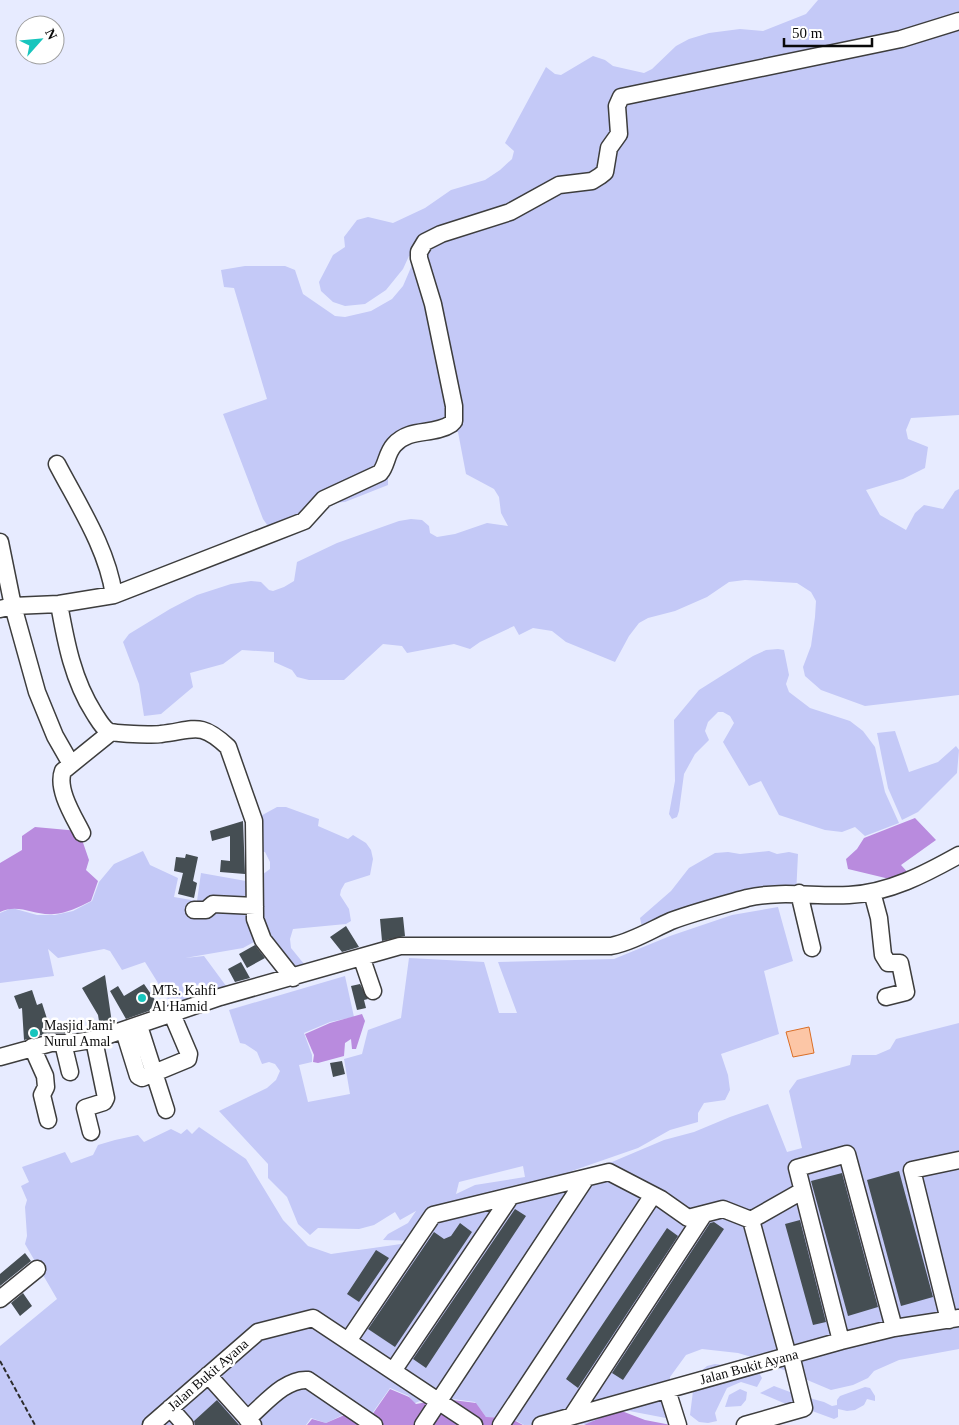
<svg xmlns="http://www.w3.org/2000/svg" width="959" height="1425" viewBox="0 0 959 1425" font-family="Georgia,serif">
<style>
.farmland{fill:#c4c9f7;fill-rule:evenodd}
.forest{fill:#b98bde}
.water{fill:#fcc6a6;stroke:#da6e26}
.building{fill:#454e53}
.lines{fill:none;stroke-linecap:round;stroke-linejoin:round}
.minor-casing{stroke:#3d3d3d;stroke-width:19}
.path{stroke:#2c2c2c;stroke-width:2;stroke-dasharray:5 2.5;stroke-linecap:butt}
.minor{stroke:#fff;stroke-width:16}
.poi-dot{fill:#17c5bd;stroke:#fff;stroke-width:2}
.labels{text-anchor:middle;dominant-baseline:central;stroke-width:5;stroke-linejoin:round;paint-order:stroke}
.poi-label{font-size:14px;fill:#0a0a0a;stroke:#fff;text-anchor:start}
.street-label{font-size:14px;fill:#0a0a0a;stroke:#fff}
</style>
<rect width="100%" height="100%" fill="#e7ebff"/>
<path class="farmland" d="M818 0H959V415L911 418 906 430 908 439 928 447 925 468 903 479 866 490 880 515 906 530 915 513 924 505 943 509 955 491 959 489V695L865 706 821 690 805 676 803 667 811 646 815 617 816 601 811 592 797 583 745 580 729 582 707 597 675 611 648 618 639 623 629 636 615 662 566 642 552 631 533 628 519 635 514 626 480 642 470 649 454 644 407 653 402 646 383 644 344 680H309L297 677 292 670 274 662V652L242 650 223 664 190 673 193 687 161 714 144 716 139 684 123 642 129 634 170 609 197 595 231 584 251 581 261 582 269 590 273 591 284 587 294 581 297 562 337 543 399 521 411 519 422 520 429 526 430 533 437 537 455 534 487 523 508 526 501 513 499 497 494 489 466 474 458 432 446 431 412 442 398 454 391 463 388 476V485L345 502 329 503 280 529 268 526 263 519 223 414 267 399 234 288 224 287 221 270 245 266H285L295 270 303 294 335 316 345 317 371 311 392 299 403 286 415 258 409 256 403 269 386 290 365 304 345 306 333 302 321 291 319 282 333 255 345 247 344 237 357 220 368 217 393 223 425 208 451 190 485 180 500 170 512 159 514 151 505 143 546 67 555 74 561 75 593 56 605 60 613 66 644 73 652 69 676 46 689 39 709 33 740 29 763 31 806 14Z
M778 649 784 650 789 675 786 684 789 692 810 708 850 721 863 731 875 747 885 792 899 823 865 836 855 827 842 832 825 830 779 815 761 781 749 786 723 742 734 723 730 716 723 712H718L708 722 705 731 709 740 695 754 684 774 679 811 677 817 672 819 669 814 675 781 674 720 699 690 753 656 766 650Z
M895 731 909 772 938 762 956 746 959 750 957 773 918 812 902 820 888 788 877 733Z
M277 807H286L319 819 318 826 348 839 353 835 366 843 371 850 373 859 370 875 345 883 341 890 340 895 349 909 351 921 346 924 293 929 290 939 291 948 313 975 295 980 262 940 259 877 270 869V862L265 852 258 851 257 818Z
M143 851 150 865 178 878 174 897 197 901 201 873 246 881 256 888 254 942 243 948 185 958 204 956 232 994 176 1012 145 962 122 970 110 951 104 949 58 958 48 949 54 976 0 983V913L12 908 37 915H55L73 911 92 901 99 882 114 864Z
M769 851 777 854 789 852 798 854 796 895 779 897 644 936 640 918 671 891 689 868 715 853 728 852 740 854Z
M778 907 793 961 764 971 779 1034 721 1054 728 1075 730 1090 725 1100 704 1103 698 1113V1122L670 1130 638 1148 566 1173 612 1162 664 1140 694 1132 730 1117 768 1104 787 1152 802 1148 789 1091 797 1080 850 1065 852 1055H876L890 1049 896 1039 959 1023V1349L899 1360 874 1371 868 1378 853 1385 831 1390 755 1358 738 1353 702 1349 686 1355 670 1377 671 1419 619 1409 590 1424 524 1425 510 1417H486L475 1402 445 1398 450 1388 413 1404 409 1396 390 1388 364 1425 349 1412 326 1423 311 1418 306 1425H0V1346L57 1299 25 1244 27 1236 25 1207 27 1200 21 1186 29 1182 22 1167 65 1152 71 1163 93 1155 98 1145 115 1140 138 1135 144 1142 171 1129 181 1134 187 1129 192 1134 199 1127 246 1159 283 1220 308 1246 331 1254 422 1241 383 1240 388 1234 408 1223 416 1211 400 1220 395 1212 374 1225 359 1229 318 1228 310 1235 298 1224 287 1197 268 1178V1164L219 1111 267 1088 276 1080 280 1071 275 1064 269 1062 262 1064 257 1052 245 1044 240 1043 229 1010 345 976 354 1017 330 1022 304 1033 312 1055V1062L299 1065 308 1102 350 1094 344 1059 362 1054 368 1030 401 1018 409 958 484 962 499 1013H517L498 962 614 959 670 936 732 915ZM523 1166 525 1177 475 1185 456 1194 459 1182Z
M715 1364 757 1369 762 1378 757 1387 741 1382 727 1388 715 1413 717 1421 708 1423 699 1422 690 1415 694 1383 700 1372 707 1366Z
M774 1386 798 1395 824 1402 832 1406 837 1405V1400L840 1396 865 1387 870 1388 875 1396V1401L867 1399 864 1405 855 1410 847 1411 838 1409V1417L834 1419 804 1408 793 1407 760 1393Z
M740 1389 747 1392 746 1400 741 1406 725 1407 729 1395Z"/>
<path class="forest" d="M915 818 936 840 901 865 910 875 898 881 848 869 846 859 857 849 864 838Z
M35 827 79 831 89 860 86 870 98 881 91 901C79 907 67 913 54 914 34 916 19 903 0 912V863L22 850V836Z
M362 1014 365 1021 356 1049H352L351 1039 345 1043 344 1056 318 1063 313 1062 314 1055 305 1034 330 1023Z
M390 1389 409 1397 416 1404 445 1399 476 1403 486 1417 510 1418 523 1425H365Z
M619 1410 645 1420 671 1425H584Z
M349 1413 360 1425H307L312 1419 326 1423Z"/>
<path class="water" d="M809 1027 814 1053 793 1057 786 1032Z"/>
<path class="building" d="M243 821 245 874 220 872 221 860 230 861V836L212 841 210 831Z
M186 854 198 857 193 881 197 883 194 898 178 894 183 873 174 871 176 857 185 858Z
M403 917 405 936 382 941 380 919Z
M346 926 359 947 342 952 330 937Z
M255 945 265 958 247 968 239 954Z
M241 962 250 978 235 982 228 969Z
M105 975 112 1023 100 1027 98 1015 82 988Z
M144 984 160 1007 126 1019 110 991 118 986 124 996Z
M360 984 368 999 364 1000 366 1008 357 1010 351 986Z
M32 990 37 1005 42 1003 49 1025 57 1024V1029L66 1028 67 1033H49L24 1040 22 1008 19 1009 14 996Z
M342 1061 345 1074 333 1077 330 1063Z
M899 1171 933 1297 901 1306 867 1180Z
M842 1173 878 1307 848 1316 811 1181Z
M515 1209 526 1216 426 1368 413 1359Z
M800 1220 826 1322 813 1325 785 1224Z
M714 1222 724 1229 623 1380 612 1373 710 1223Z
M460 1223 472 1232 395 1347 368 1329 434 1232 444 1239 451 1236Z
M667 1228 678 1236 578 1388 566 1379Z
M376 1250 389 1258 359 1302 347 1294Z
M25 1253 31 1261 0 1286V1274Z
M23 1293 32 1306 20 1316 11 1303Z
M217 1400 239 1425H195L194 1421Z"/>
<g class="lines">
<g class="minor-casing">
<path id="minor" d="M57 464C79 506 107 548 114 595
M0 542 13 606 37 692 55 736 71 764
M59 604C66 643 73 680 94 713 98 719 102 727 108 731 111 734 155 735 161 734 195 730 200 721 228 747L254 821 255 919 263 940 293 978
M0 609 13 606 59 604 114 595 304 521 324 499 380 473C387 465 386 454 394 445 410 427 433 436 451 424L454 421V406L433 304 419 258V252L425 242 441 234 510 212 559 185 592 181 600 176 605 172 609 148 619 134 617 106 621 97 901 39 959 21
M82 833C74 817 56 789 63 771L110 733
M872 892 879 918 883 955 888 963H900L906 992 886 997
M799 893 812 948
M194 910H206L213 904 255 906
M362 959 373 991
M139 1026 166 1110
M124 1031 138 1076 142 1078 188 1059 189 1054 172 1014
M63 1043 70 1072
M32 1047 45 1076 46 1087 42 1095 48 1120
M0 1057 51 1043H73L97 1039 220 997 400 946H611C632 942 651 930 671 921 695 912 722 905 747 898 782 890 815 897 849 895 889 893 925 874 959 855
M91 1132 85 1108 104 1102 106 1098 94 1040
M751 1220 788 1356
M751 1220 802 1191
M0 1299 37 1269
M949 1320 912 1170 959 1160
M348 1341 433 1215 609 1172 661 1199 688 1218 723 1209 751 1220
M841 1341 797 1168 847 1154 894 1328
M393 1371 511 1196
M208 1375 253 1425
M667 1390 678 1425
M170 1408 185 1425
M572 1416 704 1214
M247 1419C264 1405 285 1378 308 1380L374 1425
M151 1425 258 1332 313 1318 474 1425
M423 1425 586 1178
M501 1425 653 1195
M541 1425 841 1341 894 1328 959 1318
M745 1425 804 1408 791 1355"/>
</g>
<path class="path" d="M0 1361 35 1425"/>
<use href="#minor" class="minor"/>
</g>
<g class="poi-dot">
<circle cx="142" cy="998" r="5"/>
<circle cx="34" cy="1033" r="5"/>
</g>
<g class="labels">
<g class="poi-label">
<text x="152" y="990">MTs. Kahfi<tspan x="152" dy="16">Al Hamid</tspan></text>
<text x="44" y="1025">Masjid Jami'<tspan x="44" dy="16">Nurul Amal</tspan></text>
</g>
<g class="street-label">
<text transform="translate(749 1367) rotate(-15)">Jalan Bukit Ayana</text>
<text transform="translate(208 1375) rotate(-41)">Jalan Bukit Ayana</text>
</g>
</g>
<g transform="translate(40 40) rotate(63)"><circle r="24" fill="#ffffff" stroke="#9d9d9d"/>
<path d="M0-4L9 19L0 12L-9 19Z" fill="#17c5bd"/>
<text y="-8" font-size="14" font-weight="bold" text-anchor="middle" fill="#0a0a0a">N</text>
</g>
<path d="M784 38v8h88v-8" fill="none" stroke="#0a0a0a" stroke-width="2.5"/>
<text x="792" y="38" font-size="15" fill="#0a0a0a" stroke="#ffffff" stroke-width="4" paint-order="stroke">50 m</text>
</svg>
